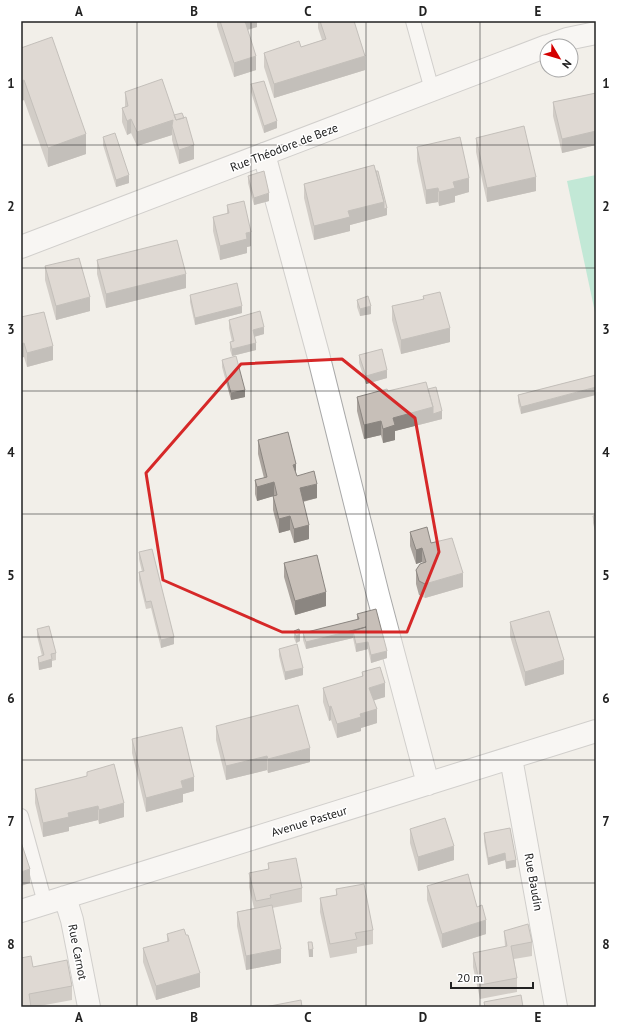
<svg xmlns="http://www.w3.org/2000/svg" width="617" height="1028" viewBox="0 0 617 1028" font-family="'PT Sans',sans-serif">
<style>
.pitch{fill:#88e0be}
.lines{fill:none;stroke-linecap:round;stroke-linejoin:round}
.service-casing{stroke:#a9a9a9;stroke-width:16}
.minor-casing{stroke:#a9a9a9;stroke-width:24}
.tertiary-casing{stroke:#a9a9a9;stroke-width:24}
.service{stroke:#fff;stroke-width:14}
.minor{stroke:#fff;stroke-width:22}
.tertiary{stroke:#fff;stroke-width:22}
.wall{fill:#aba49e}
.shaded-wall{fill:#8b8681}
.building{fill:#c7bfb8;stroke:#8b8681}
.marked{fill:none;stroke:#d62828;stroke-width:3;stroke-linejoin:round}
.grid{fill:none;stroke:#222;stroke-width:1;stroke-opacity:0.55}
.labels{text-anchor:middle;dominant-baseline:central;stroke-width:3;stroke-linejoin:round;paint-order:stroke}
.street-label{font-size:12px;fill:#222;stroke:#fff}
.neatline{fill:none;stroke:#222;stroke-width:1.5}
.grid-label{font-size:13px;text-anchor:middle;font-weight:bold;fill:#222}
</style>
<rect width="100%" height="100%" fill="#f2efe9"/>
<path class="pitch" d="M596 175V317L567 181Z"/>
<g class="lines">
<g class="service-casing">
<path id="service" d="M413 21 432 90
M21 816 45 903"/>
</g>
<g class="minor-casing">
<path id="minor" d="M264 154 318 354 378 595 428 784
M511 758 556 1007
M65 897 72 920 89 1007
M21 911 596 731"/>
</g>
<g class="tertiary-casing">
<path id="tertiary" d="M548 46 567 39 596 33
M21 247 547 46"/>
</g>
<use href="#service" class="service"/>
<use href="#minor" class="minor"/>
<use href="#tertiary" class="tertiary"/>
</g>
<path class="wall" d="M217 21H257V27L248 30 256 70 234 77 217 26Z
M318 21H354L365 70 274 98 264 67V53L301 47 322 40 318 28Z
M21 48 86 154 48 167 24 100 21 101Z
M251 84 277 128 264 133 251 92Z
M125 92 174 115 194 159 179 164 172 140V135L137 146 131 133 127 135 122 122V108L125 107Z
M596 93V145L562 153 553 116V102Z
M103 137 129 183 116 187 103 145Z
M476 138 536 191 487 202 476 152Z
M417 147 469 192 455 196V202L439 206 438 202 426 204 417 161Z
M374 165 387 215 350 225V231L314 240 304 198V184Z
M248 176 269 201 254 205 248 183Z
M227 205 251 246 247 247V253L220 260 213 231V217L227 214Z
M97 260 186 288 106 308 97 274Z
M45 266 90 311 56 320 45 280Z
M190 295 242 313 195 325 190 302Z
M423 296 450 342 401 354 392 320V306L423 300Z
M357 300 371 314 360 316 357 307Z
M21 317 53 360 27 367 24 357Z
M229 320 264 334 254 337 256 350 232 356 230 350V342H232L229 328Z
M359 355 387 378 366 384 359 363Z
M222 360 245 397 231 400 222 367Z
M596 375 521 414 518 402V395Z
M428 389 442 419 395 431V440L383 443 381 435 364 439 357 411V397L388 391Z
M258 440 296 474 297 476 317 498 303 502 309 539 294 543 290 530 279 533 273 510V496L257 501 255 494V480L264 478 258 454Z
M596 515V535L593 523V516Z
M410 532 431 543 463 587 425 598 419 595 416 584V570L423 563 422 562 416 564 410 546Z
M139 552 174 644 161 648 151 608 146 609 139 580V572H142L139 559Z
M284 563 326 606 295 615 284 577Z
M357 614 387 658 371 663 368 649 356 652 353 638 306 649 303 640V633L357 620Z
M510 622 564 674 525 686 510 636Z
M37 629 56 653V660L52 661V667L39 670 38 664V657L42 656 37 636Z
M294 631 300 641 296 643 294 638Z
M279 649 303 675 285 680 279 656Z
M362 672 385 697 373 700 377 723 361 728V731L337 738 331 720 329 721 323 702V688L362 677Z
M216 726 310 762 268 773 267 770 226 780 216 740Z
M132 739 194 791 183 794V802L146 812 132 753Z
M87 776 124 817 99 824 98 820 69 827V831L43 837 35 803V789Z
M510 828 516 867 506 869 505 860 488 865 484 841V833Z
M410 829 454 860 418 871 410 843Z
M268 863 302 888V902L272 908 281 963 246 970 237 926V912L254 908 249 887V873L268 870Z
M427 886 486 934 442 948 427 900Z
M336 889 373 930V944L357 947V953L330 958 320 912V898L336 895Z
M504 931 532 942V956L514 959 517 978V992L480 999 473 967V953L505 947Z
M167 934 200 987 156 1000 143 962V948L167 942Z
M308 942 313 957H309L308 949Z
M33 967 72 986V1000L34 1007H21Z"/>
<path class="shaded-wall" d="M252 21H257V27L245 30V23Z
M256 56V70L234 77V63Z
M365 56V70L274 98V84Z
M24 80V100L21 101V81Z
M131 119V133L127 135V121Z
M173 120 172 126V135L137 146V132Z
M277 121V128L264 133V126Z
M596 131V145L562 153V139Z
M86 134V154L48 167V148Z
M194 145V159L179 164V150Z
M129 175V183L116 187V180Z
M536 177V191L487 202V188Z
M469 178V192L455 196V202L439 206V192L453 182Z
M438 188V202L426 204V190Z
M269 193V201L254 205V198Z
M384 202V216L350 225V231L314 240V226L348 211Z
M387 208V215L384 216V209Z
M251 232V246L247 247V253L220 260V246L246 233Z
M186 274V288L106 308V294Z
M90 297V311L56 320V306Z
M242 306V313L195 325V318Z
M371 306V314L360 316V309Z
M264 327V334L253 337V330Z
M450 328V342L401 354V340Z
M24 343V357L21 358V344Z
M256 343V350L232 356V349Z
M53 346V360L27 367V353Z
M387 370V378L366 384V376Z
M596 387V395L521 414V407Z
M245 390V397L231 400V393Z
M433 407 442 411V419L395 431V440L383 443V429L393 418Z
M381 421V435L364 439V425Z
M296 464V478L293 465Z
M274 482V496L257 501V487Z
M317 484V498L300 502V488Z
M290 516V530L279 533V519Z
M309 525V539L294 543V529Z
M422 548V562L416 564V550Z
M463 573V587L425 598V584Z
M326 592V606L295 615V601Z
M366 627 353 631V638L306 649V642Z
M300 634V641L296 643V636Z
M174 637V644L161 648V640Z
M368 642V649L356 652V644Z
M387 651V658L371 663V655Z
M52 659V667L39 670V663Z
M564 660V674L525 686V672Z
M303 668V675L285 680V672Z
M385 683V697L369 702V688Z
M331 706V720L329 721V707Z
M377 709V723L361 728V731L337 738V724L360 714Z
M310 748V762L268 773V759Z
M267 756V770L226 780V766Z
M194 777V791L183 794V802L146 812V798L181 781Z
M124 803V817L99 824V810Z
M98 806V820L69 827V831L43 837V823L68 813Z
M454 846V860L418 871V857Z
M505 853V860L488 865V858Z
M516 860V867L506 869V862Z
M30 869V883L21 886V872Z
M486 920V934L442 948V934Z
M281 949V963L246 970V956Z
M313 949V957H309V950Z
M200 973V987L156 1000V986Z"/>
<path class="building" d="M220 21H245L256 56 234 63Z
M245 21H252L245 23Z
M320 21H354L365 56 274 84 264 53 299 41 301 47 326 39Z
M52 37 86 134 48 148 24 80 21 81V48Z
M162 79 176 120 186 117 194 145 179 150 172 126 173 120 137 132 131 119 127 121 122 108 128 106 125 92Z
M264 81 277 121 264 126 251 84Z
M596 93V131L562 139 553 102Z
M182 113 184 118 176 120 174 115Z
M524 126 536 177 487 188 476 138Z
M115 133 129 175 116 180 103 137Z
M460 137 469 178 453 182 455 188 439 192 438 188 426 190 417 147Z
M374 165 384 202 348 211 350 217 314 226 304 184Z
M264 171 269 193 254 198 248 176Z
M376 171H378L387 208 384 209V202Z
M244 201 251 232 246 233 247 239 220 246 213 217 229 213 227 205Z
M177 240 186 274 106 294 97 260Z
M79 258 90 297 56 306 45 266Z
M237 283 242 306 195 318 190 295Z
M440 292 450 328 401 340 392 306 424 299 423 296Z
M368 296 371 306 360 309 357 300Z
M260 311 264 327 253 330 256 343 232 349 230 342 234 341 229 320Z
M44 312 53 346 27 353 24 343 21 344V317Z
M382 349 387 370 366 376 359 355Z
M236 356 245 390 231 393 222 360Z
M596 375V387L521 407 518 395Z
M426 382 433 407 393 418 395 425 383 429 381 421 364 425 357 397 387 389 388 391Z
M436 387 442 411 433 414V407L428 389Z
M288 432 296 464 293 465 297 476 314 471 317 484 300 488 309 525 294 529 290 516 279 519 273 496 277 495 274 482 257 487 255 480 267 477 258 440Z
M596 515V527L593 516Z
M427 527 431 543 452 538 463 573 425 584 419 581 416 570 420 564 426 562 422 548 416 550 410 532Z
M152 549 174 637 161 640 151 601 146 602 139 572 144 571 139 552Z
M317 555 326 592 295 601 284 563Z
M376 609 387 651 371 655 368 642 356 644 353 631 366 627 306 642 303 633 359 619 357 614Z
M549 611 564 660 525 672 510 622Z
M49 626 56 653 51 654 52 659 39 663 38 657 44 655 37 629Z
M299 629 300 634 296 636 294 631Z
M297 644 303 668 285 672 279 649Z
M380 667 385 683 369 688 377 709 360 714 361 717 337 724 331 706 329 707 323 688 363 676 362 672Z
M298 705 310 748 268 759 267 756 226 766 216 726Z
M182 727 194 777 181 781 183 788 146 798 132 739Z
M114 764 124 803 99 810 98 806 68 813 69 817 43 823 35 789 87 776V772Z
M445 818 454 846 418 857 410 829Z
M510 828 516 860 506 862 505 853 488 858 484 833Z
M21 842 30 869 21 872Z
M296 858 302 888 270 895 271 898 256 901 249 873 269 869 268 863Z
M468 874 477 907 482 905 486 920 442 934 427 886Z
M364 884 373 930 355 933 357 939 330 944 320 898 337 895 336 889Z
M272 905 281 949 246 956 237 912Z
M528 924 532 942 511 946 517 978 480 985 473 953 507 946 504 931Z
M184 929 186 935H188L200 973 156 986 143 948 169 941 167 934Z
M308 942H312L313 949 309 950Z
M31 956 33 967 67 960 72 986 29 994 31 1007H21V958Z
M521 995 523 1007H485L484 1002Z
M301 1000 302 1007H265Z"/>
<path d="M0 0H617V1028H0ZM342 359 415 418 439 552 407 632H282L163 580 146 473 241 364Z" fill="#f2efe9" fill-opacity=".55" fill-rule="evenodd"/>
<path class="marked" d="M342 359 415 418 439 552 407 632H282L163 580 146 473 241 364Z"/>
<path class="grid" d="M137 21V1007M251 21V1007M366 21V1007M480 21V1007M21 145H596M21 268H596M21 391H596M21 514H596M21 637H596M21 760H596M21 883H596"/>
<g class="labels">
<g class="street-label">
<text transform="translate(284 147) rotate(-21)">Rue Théodore de Beze</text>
<text transform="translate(309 821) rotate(-17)">Avenue Pasteur</text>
<text transform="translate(534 882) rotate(80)">Rue Baudin</text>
<text transform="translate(78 952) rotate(79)">Rue Carnot</text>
</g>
</g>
<rect width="617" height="1028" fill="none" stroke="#ffffff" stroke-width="44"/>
<g transform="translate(559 58) rotate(128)"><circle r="19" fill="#ffffff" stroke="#a7a7a7"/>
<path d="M0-3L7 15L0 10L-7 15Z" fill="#d40000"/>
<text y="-6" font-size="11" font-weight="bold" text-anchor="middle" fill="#222222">N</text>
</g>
<path d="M451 982v6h82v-6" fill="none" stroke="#222222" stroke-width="2"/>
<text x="457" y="982" font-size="12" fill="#222222" stroke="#ffffff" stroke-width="3" paint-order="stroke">20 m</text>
<rect x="22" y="22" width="573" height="984" class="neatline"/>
<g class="grid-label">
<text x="79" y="16">A</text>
<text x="194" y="16">B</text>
<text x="308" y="16">C</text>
<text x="423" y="16">D</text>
<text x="538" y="16">E</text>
<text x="11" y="88">1</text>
<text x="606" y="88">1</text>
<text x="11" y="211">2</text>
<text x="606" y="211">2</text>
<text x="11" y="334">3</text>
<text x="606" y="334">3</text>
<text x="11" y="457">4</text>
<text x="606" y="457">4</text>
<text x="11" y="580">5</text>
<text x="606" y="580">5</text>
<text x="11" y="703">6</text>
<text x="606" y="703">6</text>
<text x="11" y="826">7</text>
<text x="606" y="826">7</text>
<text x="11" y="949">8</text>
<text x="606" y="949">8</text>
<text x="79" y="1022">A</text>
<text x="194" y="1022">B</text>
<text x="308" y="1022">C</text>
<text x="423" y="1022">D</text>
<text x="538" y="1022">E</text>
</g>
</svg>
